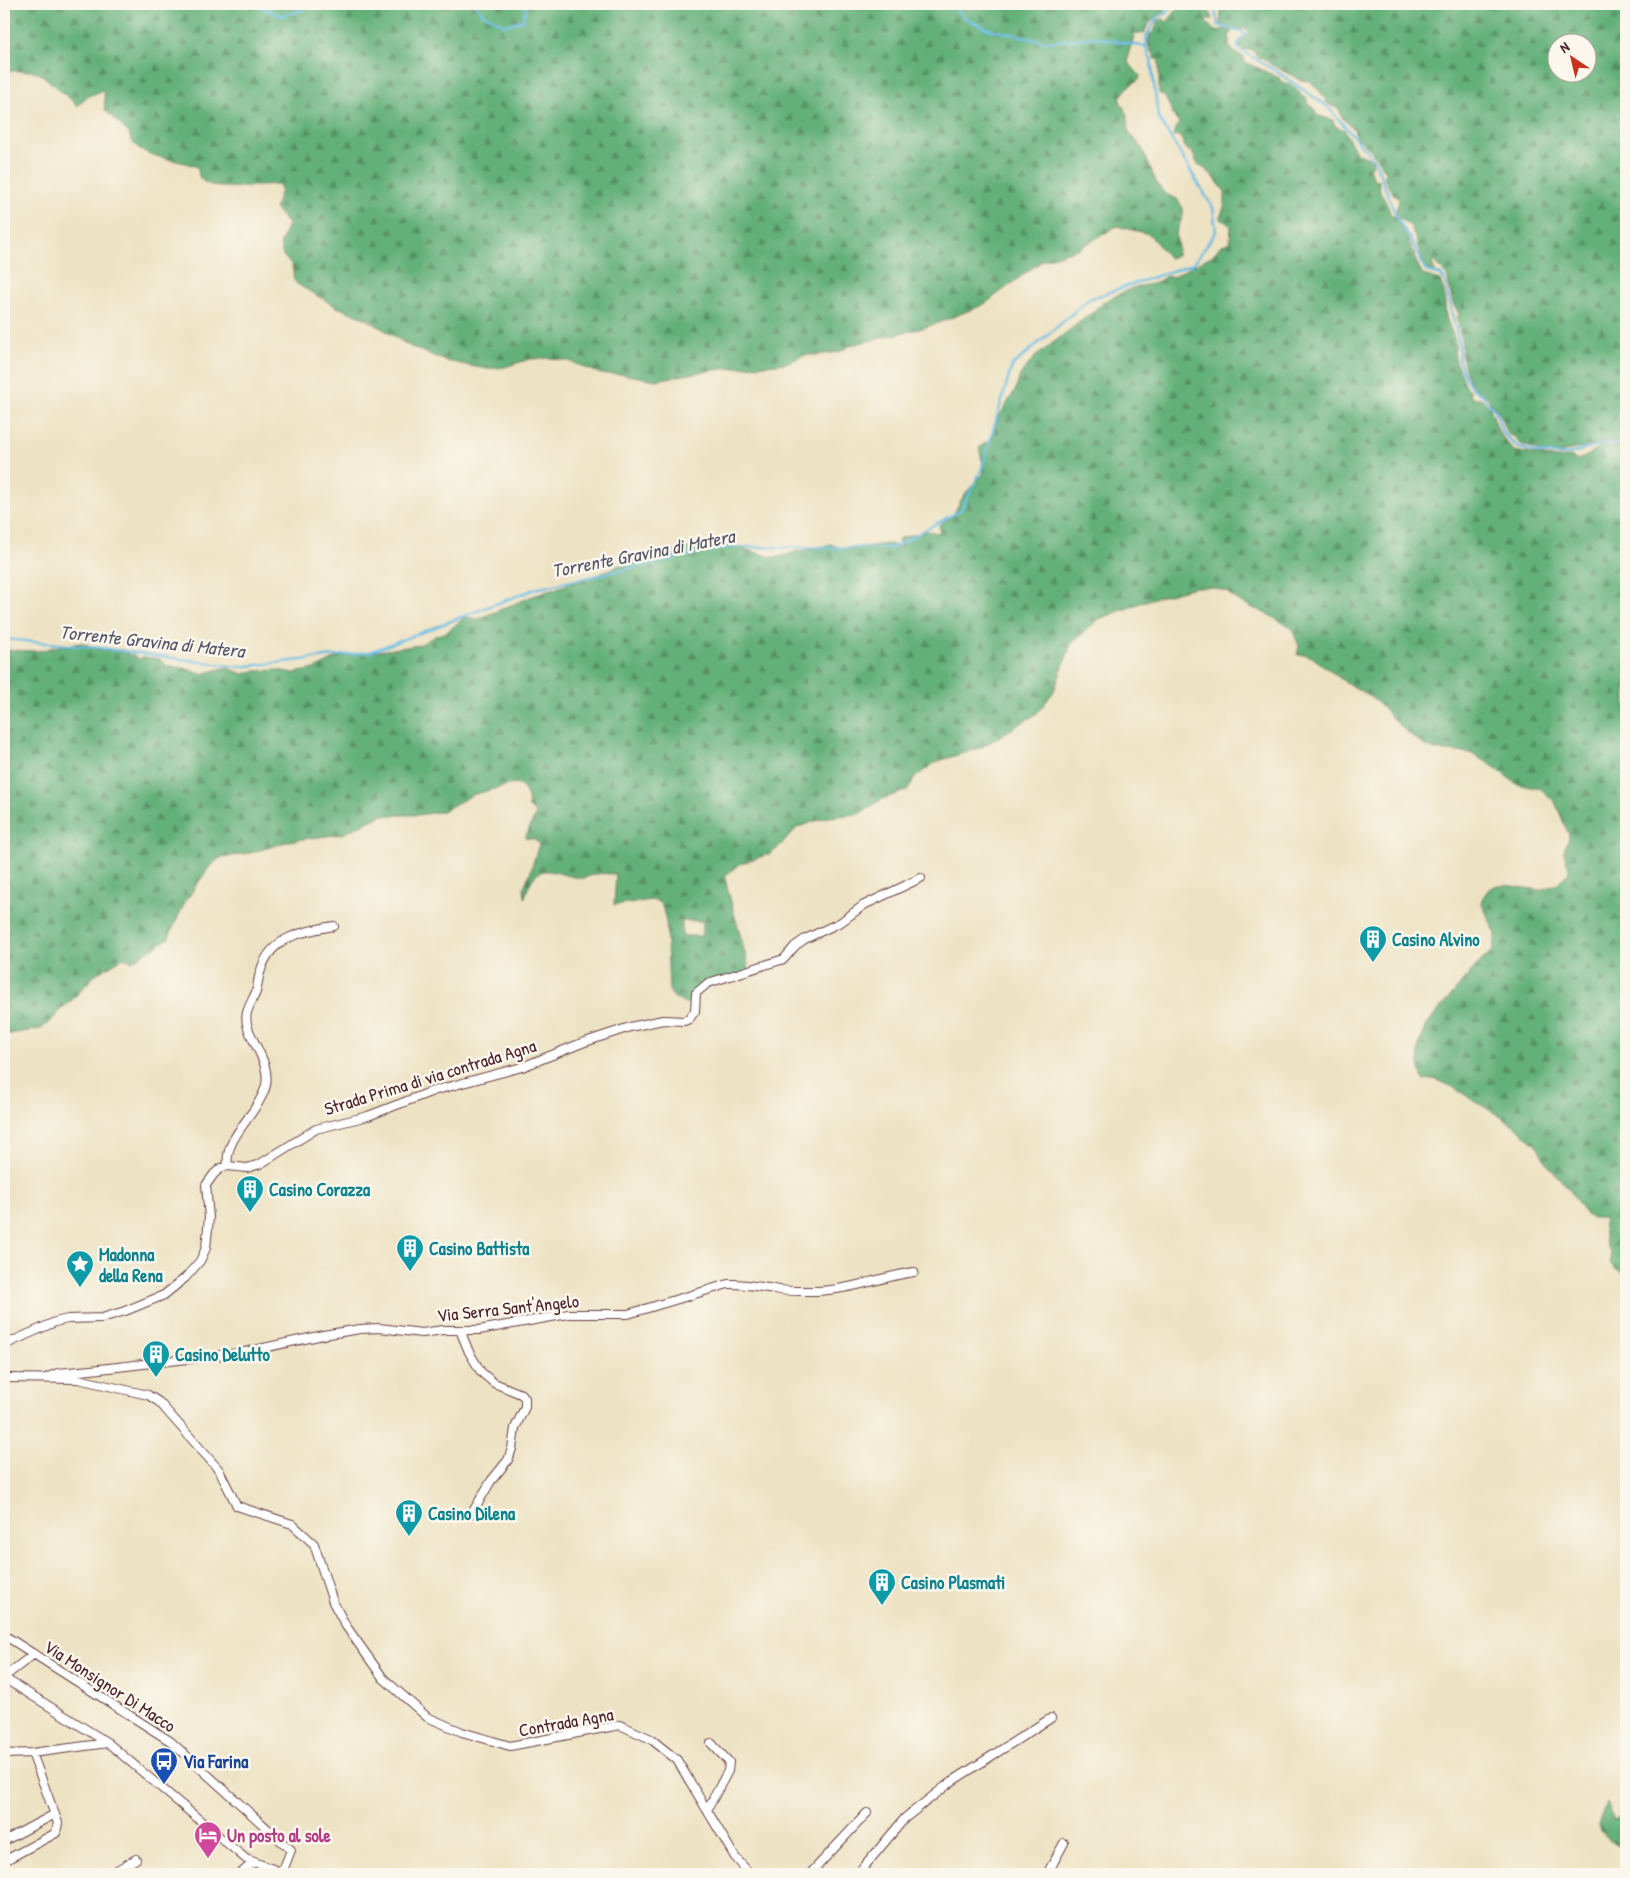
<svg xmlns="http://www.w3.org/2000/svg" width="1630" height="1878" viewBox="0 0 1630 1878" font-family="'Patrick Hand',sans-serif">
<style>
.forest{fill:url(#forest-firs);stroke:#576852;fill-rule:evenodd}
.lines{fill:none;stroke-linecap:round;stroke-linejoin:round}
.stream{stroke:#66bce3;stroke-width:2.5}
.minor-casing{stroke:#623c42;stroke-width:10}
.minor{stroke:#fff;stroke-width:8}
.labels{text-anchor:middle;dominant-baseline:central;stroke-width:5;stroke-linejoin:round;paint-order:stroke}
.culture-label{font-size:18px;font-weight:bold;fill:#0d838f;stroke:#fbf7ec;text-anchor:start}
.street-label{font-size:18px;fill:#4a1f2b;stroke:#fbf7ec}
.transit-label{font-size:18px;font-weight:bold;fill:#164399;stroke:#fbf7ec;text-anchor:start}
.hotel-label{font-size:18px;font-weight:bold;fill:#b23c85;stroke:#fbf7ec;text-anchor:start}
.water-label{font-size:19px;font-style:italic;fill:#54566b;stroke:#fbf7ec}
</style>
<defs>
<pattern id="forest-firs" width="22" height="20" patternUnits="userSpaceOnUse" patternTransform="scale(1.25)"><rect width="22" height="20" fill="#64b079"/><path d="M5 1l3.5 6h-7zM16 11l3.5 6h-7z" fill="#548f63"/></pattern>
</defs>
<rect width="100%" height="100%" fill="#fbf7ec"/>
<filter id="ink" filterUnits="userSpaceOnUse"><feTurbulence type="fractalNoise" baseFrequency=".02" numOctaves="2"/><feDisplacementMap in="SourceGraphic" scale="10" xChannelSelector="R" yChannelSelector="G"/><feConvolveMatrix kernelMatrix="1 2 1 2 8 2 1 2 1" color-interpolation-filters="sRGB"/></filter>
<filter id="wash" filterUnits="userSpaceOnUse"><feTurbulence type="fractalNoise" baseFrequency=".0096" numOctaves="4" result="noise"/><feDisplacementMap in="SourceGraphic" scale="20" xChannelSelector="R" yChannelSelector="G"/><feGaussianBlur stdDeviation="1.12" result="paint"/><feColorMatrix in="noise" values="0 0 0 0 0 0 0 0 0 0 0 0 0 0 0 0 0 1.4 0 .05"/><feComposite in="paint" operator="in"/></filter>
<g filter="url(#wash)">
<rect width="100%" height="100%" fill="#ede2c3"/>
<path class="forest" d="M4 4H1168L1164 12C1155 17 1147 23 1144 34L1135 33 1128 55V62L1140 76 1139 80 1129 86 1121 96 1120 101 1127 114 1129 132 1142 148 1157 184 1165 194 1177 199 1183 208V215L1176 234 1178 247 1177 256 1169 258 1149 234 1117 226 1080 248 1043 260 983 305 943 321 923 328 851 345 839 352 818 355H805L786 363 713 370 656 380 621 374H601L569 361 549 358 530 359 505 367 487 369 446 361 409 346 367 319 337 307 297 284 294 280 292 265 283 256 280 245 288 224 275 208 281 190 279 184C260 184 214 195 200 178 198 175 199 171 197 167 178 158 133 159 129 133L105 110 104 91C92 95 87 94 78 106L41 74 30 71H4Z
M1181 4C1193 4 1207 4 1212 16L1211 20H1206V22L1215 31 1224 29 1232 31 1229 36 1230 41 1228 44 1233 51 1244 57 1245 62 1280 78 1279 81C1288 83 1299 87 1301 96L1306 98 1309 104 1315 109 1316 115 1333 120 1335 126 1345 130C1345 134 1354 148 1357 153L1372 159 1373 165 1369 168 1375 181 1379 180C1377 194 1389 202 1390 214L1396 217 1414 253 1415 259 1423 275 1440 280 1444 293 1446 317 1456 344 1454 353 1456 363 1466 386 1470 390 1471 398H1481L1487 406 1490 408 1499 433 1514 451 1557 458 1572 457 1576 460 1585 457 1602 446H1618L1621 450H1626V1273L1614 1268 1611 1265 1610 1252 1606 1245 1603 1218H1591L1586 1215 1571 1192 1548 1165 1538 1148 1517 1127 1451 1086 1434 1079 1423 1080 1419 1065 1418 1050 1420 1041 1428 1023 1475 967 1493 950 1496 934 1482 904 1483 897 1488 890 1492 887 1506 885 1540 890 1558 884C1560 878 1567 877 1569 871 1570 865 1564 858 1564 851 1565 845 1569 841 1569 835L1555 802 1541 789 1517 784 1487 762 1470 753 1435 750 1422 744 1402 728 1379 704 1365 693 1345 682 1312 657 1307 655H1297L1299 646 1294 634 1295 632 1289 626 1269 615 1240 602 1225 591 1211 587H1195L1151 599 1099 619 1071 644 1054 691 1039 711 1033 716 982 747 936 762 914 778 908 790 882 799 859 814 828 817 798 827 777 849 769 854 740 864 727 874 725 879 750 972 718 982 700 990 693 1005C683 1002 673 1000 669 990L666 921 662 906 659 902 652 900 614 905 616 874C609 874 602 873 596 874 591 875 585 879 580 878 551 874 536 857 525 898L524 887 530 873 539 844 535 839 525 838 536 814 528 806C530 796 524 786 515 783L472 795 441 812 417 815H382L342 834 289 841 255 852 220 858 211 865 195 887 184 904 168 939 132 961 123 958 96 974 71 1001 58 1012 55 1017 41 1029 4 1035V650L38 651 64 645 82 643 100 650H123L129 655H134L139 659 143 657 160 659 166 666 184 668 202 674 223 668H228L243 674 254 671 277 670 294 673 315 669 338 657 419 645 437 635 447 632 465 617 478 619 530 597 602 573 629 561 668 555 686 548 710 549 727 544 771 557H779L798 551 813 549 830 544 845 549 888 544 901 547 898 540 900 538 928 531 938 533 940 530 939 525 953 515 964 495 983 474 984 468 979 448 991 438 998 418 1016 389 1020 375 1035 357 1090 314 1095 312 1097 307 1101 306 1103 302 1132 288 1156 283 1166 276 1172 277 1213 255 1220 246 1230 242 1231 226 1220 218 1225 204V192L1212 175 1197 163 1192 152 1186 149 1181 138 1177 135 1173 136 1179 122 1176 120 1165 97 1159 93V60L1153 58 1155 55C1147 50 1148 42 1150 34L1154 32 1158 20 1164 19 1167 22ZM682 921H703L702 936H682Z
M1212 4H1626V439L1618 442H1605L1586 448 1573 449 1558 454 1544 453 1519 443 1515 437 1508 434 1501 416 1496 408 1491 405 1487 396 1479 392 1471 384 1466 373 1462 355V342L1457 318 1459 314 1453 304 1447 275 1433 261 1432 263 1435 272C1432 271 1430 272 1428 270 1422 265 1416 238 1412 229 1409 222 1397 220 1396 212 1396 208 1399 204 1399 200 1392 193 1387 185 1384 176L1387 173 1371 150 1356 137 1354 129 1343 119 1339 109 1327 103 1324 96 1310 81 1300 80 1272 65 1263 58 1258 57 1252 50H1243L1240 48V43L1249 32 1244 28 1240 31 1220 25 1221 9ZM1588 42V72H1558V42Z
M1606 1802 1614 1820 1626 1812V1851C1617 1844 1599 1837 1599 1825 1600 1817 1604 1809 1606 1802Z"/>
<g class="lines">
<path class="stream" d="M253 4 282 16 321 4
M475 4 482 13 505 25 523 20 527 4
M950 4 965 18 989 29 1047 42 1094 37 1146 47
M1207 4 1215 10 1218 25 1237 31H1242L1245 34 1237 45 1239 49 1276 71 1328 107 1375 161 1396 216 1415 248 1426 271 1441 275 1444 279 1459 343V360L1464 375 1472 388 1484 396 1487 403 1496 411 1502 432 1517 447 1538 453 1565 455 1604 444H1626
M4 639 100 648 239 667 370 652 535 589 728 547 892 548 961 510 981 471 1012 366 1089 299 1193 264 1216 232 1213 208 1158 117 1151 60 1146 47 1147 35 1156 19 1165 14 1175 4"/>
</g>
</g>
<g filter="url(#ink)">
<g class="lines">
<g class="minor-casing">
<path id="minor" d="M228 1166C223 1137 259 1114 266 1085 270 1065 255 1047 248 1028 243 1013 250 1006 256 992 258 985 258 977 261 970 271 936 304 931 334 926
M460 1330 469 1352 481 1372 494 1383 521 1394 525 1398V1407L515 1428 512 1449 508 1460 491 1481 472 1513
M4 1345 55 1322 68 1319 102 1318 125 1311 164 1295 185 1278 200 1261 206 1248 209 1218 206 1185 214 1174 221 1168 228 1166 247 1168 260 1164 316 1129 368 1116 433 1091 522 1067 582 1043 630 1027 663 1020 684 1021 689 1019 695 1011 696 993 708 983 784 959 795 946 805 939 841 922 864 905 921 878
M48 1377 58 1373 91 1370 240 1353 323 1335 360 1329 379 1328 422 1333 443 1330H479L568 1314H628L728 1284C745 1283 758 1287 774 1289 787 1292 802 1291 816 1291 850 1290 881 1277 914 1272
M4 1378 78 1379 148 1395 159 1402 219 1470 237 1506 292 1524 314 1544 333 1602 346 1626 383 1678 427 1717 462 1732 510 1746 620 1725 651 1739 677 1760 735 1857 750 1874
M4 1635 170 1741 291 1850 282 1873
M4 1677 34 1654
M4 1678 108 1743 246 1859 286 1874
M4 1754 32 1753 108 1743
M707 1810 728 1771 729 1762 711 1743
M4 1841 55 1814
M4 1861 56 1833 58 1823 32 1753
M110 1874 136 1859
M240 1874 254 1862
M810 1874 867 1813
M858 1874 905 1818 951 1782 1051 1718
M1047 1874 1064 1843"/>
</g>
<use href="#minor" class="minor"/>
</g>
</g>
<defs>
<g id="building-pin" transform="scale(1.4375)"><path d="M0 17L-7.5 6A9.5 9.5 0 1 1 7.5 6Z" fill="#0f9aa8" stroke="#fbf7ec"/><path d="M-4-6H4V6H1V3H-1V6H-4ZM-2.5-4.3h1.7v1.8h-1.7ZM.8-4.3h1.7v1.8H.8ZM-2.5-1h1.7V.8h-1.7ZM.8-1h1.7V.8H.8Z" fill="#fff"/></g>
<g id="sight-pin" transform="scale(1.4375)"><path d="M0 17L-7.5 6A9.5 9.5 0 1 1 7.5 6Z" fill="#0f9aa8" stroke="#fbf7ec"/><path d="M0-6L1.8-2.2L6-1.7L2.9 1.2L3.7 5.4L0 3.3L-3.7 5.4L-2.9 1.2L-6-1.7L-1.8-2.2Z" fill="#fff"/></g>
<g id="bus-pin" transform="scale(1.4375)"><path d="M0 17L-7.5 6A9.5 9.5 0 1 1 7.5 6Z" fill="#1a4fb4" stroke="#fbf7ec"/><path d="M-5-6H5V4H4V6H2V4H-2V6H-4V4H-5ZM-3.5-4V0h7V-4ZM-3.5 1.2v1.5H-2V1.2ZM2 1.2v1.5H3.5V1.2Z" fill="#fff"/></g>
<g id="hotel-pin" transform="scale(1.4375)"><path d="M0 17L-7.5 6A9.5 9.5 0 1 1 7.5 6Z" fill="#d1479c" stroke="#fbf7ec"/><path d="M-6-4.5h1.5V1H6V5H4.5V3h-9V5H-6ZM-4 0a1.8 1.8 0 1 1 3.6 0ZM.5 0V-2.5h3Q6-2.5 6 0Z" fill="#fff"/></g>
</defs>
<g fill-rule="evenodd">
<use href="#building-pin" x="1373" y="939"/>
<use href="#building-pin" x="250" y="1189"/>
<use href="#building-pin" x="410" y="1248"/>
<use href="#sight-pin" x="80" y="1264"/>
<use href="#building-pin" x="156" y="1354"/>
<use href="#building-pin" x="409" y="1513"/>
<use href="#building-pin" x="882" y="1582"/>
<use href="#bus-pin" x="164" y="1761"/>
<use href="#hotel-pin" x="208" y="1835"/>
</g>
<g class="labels">
<g class="culture-label">
<text x="1392" y="939">Casino Alvino</text>
<text x="269" y="1189">Casino Corazza</text>
<text x="429" y="1248">Casino Battista</text>
<text x="99" y="1254">Madonna<tspan x="99" dy="21">della Rena</tspan></text>
<text x="175" y="1354">Casino Delutto</text>
<text x="428" y="1513">Casino Dilena</text>
<text x="901" y="1582">Casino Plasmati</text>
</g>
<g class="street-label">
<text transform="translate(430 1077) rotate(-17)">Strada Prima di via contrada Agna</text>
<text transform="translate(508 1308) rotate(-6)">Via Serra Sant'Angelo</text>
<text transform="translate(110 1686) rotate(33)">Via Monsignor Di Macco</text>
<text transform="translate(566 1722) rotate(-10)">Contrada Agna</text>
</g>
<g class="transit-label">
<text x="183" y="1761">Via Farina</text>
</g>
<g class="hotel-label">
<text x="227" y="1835">Un posto al sole</text>
</g>
<g class="water-label">
<text transform="translate(643 553) rotate(-11)">Torrente Gravina di Matera</text>
<text transform="translate(152 641) rotate(6)">Torrente Gravina di Matera</text>
</g>
</g>
<rect width="1630" height="1878" fill="none" stroke="#fbf7ec" stroke-width="20"/>
<g transform="translate(1572 58) rotate(325)"><circle r="24" fill="#fbf7ec" stroke="#b4a19f"/>
<path d="M0-4L9 19L0 12L-9 19Z" fill="#c8321e"/>
<text y="-8" font-size="14" font-weight="bold" text-anchor="middle" fill="#4a1f2b">N</text>
</g>
</svg>
